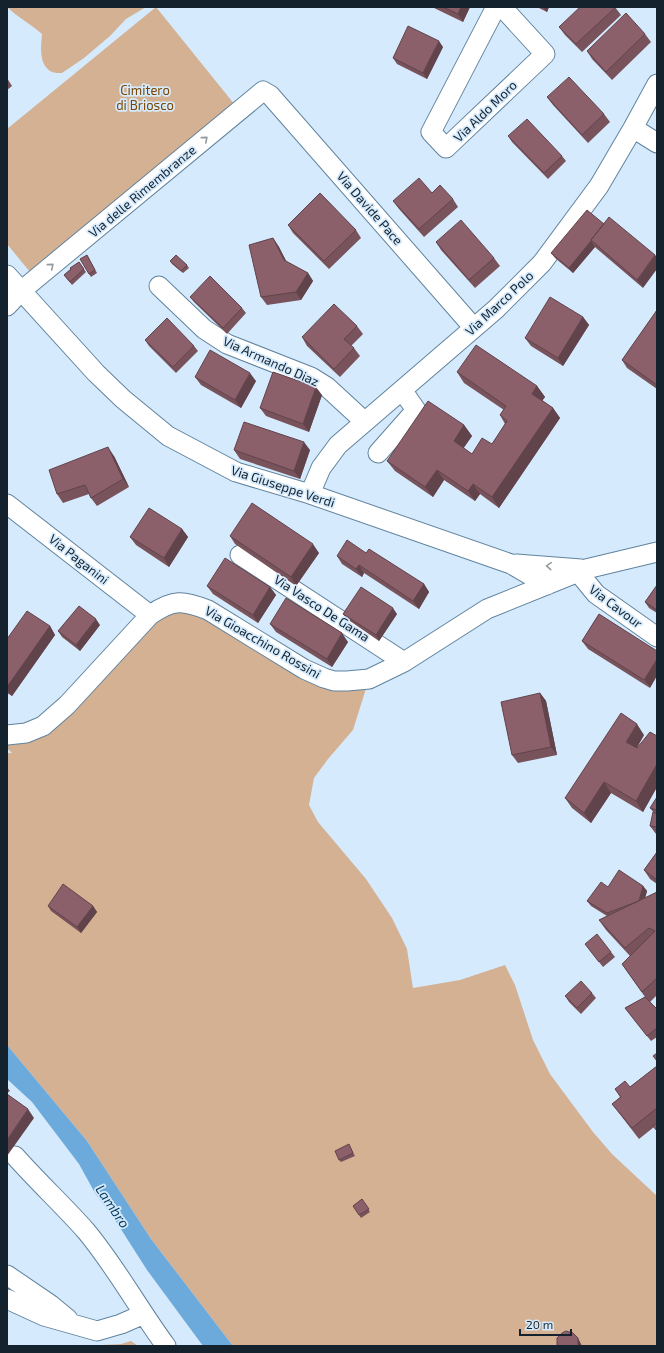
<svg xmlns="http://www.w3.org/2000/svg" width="664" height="1353" viewBox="0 0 664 1353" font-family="'Exo 2',sans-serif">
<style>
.green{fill:#d4b193}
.water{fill:#6caadb}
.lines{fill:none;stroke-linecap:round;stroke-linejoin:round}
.minor-casing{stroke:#61839e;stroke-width:21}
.minor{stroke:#fff;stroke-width:19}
.wall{fill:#78535c}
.shaded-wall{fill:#61434b}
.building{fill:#8b606b;stroke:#61434b}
.oneway{stroke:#959ca0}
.labels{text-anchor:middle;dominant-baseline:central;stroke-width:3.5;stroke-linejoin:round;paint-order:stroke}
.park-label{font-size:13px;fill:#7b4602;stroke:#d5ebfd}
.street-label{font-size:13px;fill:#14222d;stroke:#d5ebfd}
.water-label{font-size:14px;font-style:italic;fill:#073a5a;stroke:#d5ebfd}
</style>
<rect width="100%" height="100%" fill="#d5ebfd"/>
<path class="green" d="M7 7H146L126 19 110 36 84 58 62 73C59 73 54 73 52 72 38 65 41 46 42 34 31 24 17 17 7 7Z
M156 7 235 105 30 272 7 244V129Z
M178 603 304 669 369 679 353 730 328 759 314 778 309 805 318 822 366 879 392 918 407 949 413 988 460 980 505 965 515 985 533 1040 550 1074 593 1132 612 1154 657 1196V1346H233L151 1239 87 1141 7 1045V753H12L7 748V735L26 733 96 675Z
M131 1341 138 1346H82L121 1344Z"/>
<path class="water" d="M7 1045 87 1141 151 1239 233 1346H203L147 1270 117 1223 95 1193 79 1164 32 1102 7 1079Z"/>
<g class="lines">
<g class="minor-casing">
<path id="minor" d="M496 7 431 132 446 148 545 54 502 7
M633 128 657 143
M7 275 96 373 123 399 168 436 236 472 310 494 511 564 547 585
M159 286 204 329 227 344 311 377 327 387 365 422
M7 306 21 291 263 91 270 95 474 328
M378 453 416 410 402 390
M310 494 321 468 338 445 496 309 542 263 599 186 633 128 657 84
M7 504 150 615
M240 555 404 662
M516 564 581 569
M578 572 596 594 657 637
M7 735 26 733 43 726 67 705 150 615C173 599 183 600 208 610L304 669 324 678 334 681H347L369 679 404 662 487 609 586 569 657 552
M15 1156C38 1182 63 1205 86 1231 116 1267 138 1308 166 1346
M7 1275 51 1305 68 1319
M7 1299 44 1316 97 1331 121 1324 144 1314"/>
</g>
<use href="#minor" class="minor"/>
</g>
<path class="wall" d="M432 7H470L463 22Z
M537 7H549L547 12Z
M615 7 621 15 582 52 565 35 559 27Z
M645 34 651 42 612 80 592 59 587 51Z
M443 47 427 79 397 64 393 58Z
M7 78 12 86 7 90Z
M547 97 604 114 610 122 588 143 553 105Z
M508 136 562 156 566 161 548 179 512 142Z
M432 193 453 199 458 207 424 237 399 209 393 201Z
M604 224 643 288 596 248 595 247 573 273 555 258 551 253Z
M288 225 356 230 361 238 329 269 293 233Z
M273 238 279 247 286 262 308 273 313 281 301 300 267 305 261 297Z
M436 242 494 258 500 266 475 288 441 250Z
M87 255 97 273 91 277 89 274Z
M170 261 187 265 189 268 183 273 172 264Z
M79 262 86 272 72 285 64 275 71 269Z
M190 297 242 308 246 313 227 334 194 302Z
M657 310V389L627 368 622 360Z
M583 317 589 325 563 366 531 346 525 338Z
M357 326 363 334 351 346 354 348 360 356 340 377 307 346 302 337Z
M145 340 194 346 198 351 176 373 149 346Z
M457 372 537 386 545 397 542 400 553 408 560 418 499 508 480 494 475 501 444 480 433 497 395 471 387 461 464 425 472 436 463 448 472 454 492 444 505 424 500 415 504 410 464 383Z
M195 377 256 381 241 408 201 385Z
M322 395 309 432 266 416 260 408Z
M234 450H310L300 479 240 459Z
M114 456 129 487 97 506 91 498 89 494 63 503 57 494Z
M182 529 188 537 169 567 136 545 130 537Z
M230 536 319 553 296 586 235 544Z
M337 556 424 584 429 592 419 609 364 573 362 577 342 564Z
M657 585V613L649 608 645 602Z
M207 586 270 587 276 595 258 623 213 594Z
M343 614H397L379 641 347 619Z
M599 614 650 688 588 649 582 641Z
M270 624 348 642 332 667 276 632Z
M100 625 80 651 62 637 58 631Z
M50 626 55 635 12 696 7 693V639Z
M540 693 546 701 557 755 518 763 512 755Z
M644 735 637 748 657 736V787L643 812 611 793 591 823 572 808 565 798Z
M657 797V834H656L650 826 654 813 650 808Z
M657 852V884L650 879 644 870Z
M643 886 647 891 645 898 657 892V995L650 1002 657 1009V1037L651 1041 625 1008 645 997 622 964 630 956 606 930 599 920 607 916 591 906 587 901 608 887Z
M48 906H93L97 912 81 933 51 911Z
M585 944 611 952 615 957 603 967Z
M592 993 596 998 581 1014 569 1002 565 996Z
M657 1066V1131L654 1127 639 1139 612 1104 620 1097 615 1089 630 1087Z
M7 1087 10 1091 7 1093Z
M350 1147 355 1156 341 1162 339 1160Z
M362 1199 370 1212 361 1218 353 1206Z"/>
<path class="shaded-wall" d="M461 7H470L463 22 458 14Z
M543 7H549L547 12Z
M439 41 443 47 427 79 423 73Z
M273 238 279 247 290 268 284 260Z
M591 241 595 247 573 273 569 268Z
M655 255 657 257V269L643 288 637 280Z
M308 273 313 281 301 300 296 292Z
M583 317 589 325 563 366 558 358Z
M250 373 256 381 241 408 235 400Z
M537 386 545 397 540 404 532 394Z
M316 387 322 395 309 432 303 424Z
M553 408 560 418 499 508 492 497Z
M464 425 472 436 461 452 454 441Z
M304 442 310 450 300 479 294 471Z
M108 447 114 456 129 487 123 479Z
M437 470 444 480 433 497 425 487Z
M473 484 480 494 475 501 468 491Z
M182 529 188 537 169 567 164 558Z
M313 544 319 553 296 586 291 577Z
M359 565 364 573 362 577 356 569Z
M424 584 429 592 419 609 413 601Z
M270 587 276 595 258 623 253 615Z
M393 608 397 614 379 641 376 635Z
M96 619 100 625 80 651 76 645Z
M50 626 55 635 12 696 7 690V687Z
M342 633 348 642 332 667 327 659Z
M657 659V676L650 688 644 680Z
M540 693 546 701 557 755 551 747Z
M637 724 644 735 634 752 626 742Z
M657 764V787L643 812 636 801Z
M604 782 611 793 591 823 584 813Z
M643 886 647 891 643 906 639 901Z
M93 906 97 912 81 933 77 927Z
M28 1109 34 1118 7 1156V1140Z
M578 1338 582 1346H578Z"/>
<path class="building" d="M443 7H461L458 14Z
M580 7H616L576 44 559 27Z
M626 13 645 34 606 72 587 51Z
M408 26 439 41 423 73 393 58Z
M569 77 604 114 582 135 547 97Z
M527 119 562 156 544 173 508 136Z
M419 178 432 193 440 185 453 199 419 229 393 201Z
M320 193 356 230 324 261 288 225Z
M587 210 604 224 591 240V241L569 268 551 253Z
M609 217 655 255 637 280 591 240Z
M461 220 494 258 469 280 436 242Z
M273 238 284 260 308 273 296 292 261 297 249 245Z
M87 255 95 270 89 274 80 259Z
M176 255 187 265 181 271 170 261Z
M79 262 84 269 70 282 64 275 71 269 70 268Z
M210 276 242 308 223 328 190 297Z
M550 297 583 317 558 358 525 338Z
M334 304 357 326 344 339 354 348 334 369 302 337Z
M657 310V385L622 360Z
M167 318 194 346 173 367 145 340Z
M476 345 537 386 532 394 553 408 492 497 473 484 468 491 437 470 425 487 387 461 428 401 464 425 454 441 472 454 482 438 492 444 507 421 500 415 506 406 457 372Z
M210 350 250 373 235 400 195 377Z
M273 372 316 387 303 424 260 408Z
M244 422 304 442 294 471 234 450Z
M108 447 123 479 91 498 85 485 57 494 49 470Z
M252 503 313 544 291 577 230 536Z
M149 508 182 529 164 558 130 537Z
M347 540 366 553 369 549 424 584 413 601 359 565 356 569 337 556Z
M225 558 270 587 253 615 207 586Z
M657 585V610L645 602Z
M361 587 393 608 376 635 343 614Z
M286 598 342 633 327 659 270 624Z
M79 606 96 619 76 645 58 631Z
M27 611 50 626 7 687V639Z
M599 614 657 651V659L644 680 582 641Z
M540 693 551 747 512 755 501 702Z
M621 713 637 724 626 742 637 748 650 732 657 736V764L636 801 604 782 584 813 565 798Z
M657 797V810L650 808Z
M653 812 657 814V827L650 826Z
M657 852V880L644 870Z
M619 870 643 886 639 901 607 913 587 901 601 882 608 887Z
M63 884 93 906 77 927 48 906Z
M657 892V978L642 992 622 964 655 931 649 928 625 948 599 920Z
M597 934 611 952 599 962 585 944Z
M581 981 592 993 577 1008 565 996Z
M645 997 657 1009V1028L647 1036 625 1008Z
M657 1053V1061L653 1056Z
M657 1066V1108L632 1128 612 1104 621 1097 615 1089 625 1081 630 1087Z
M7 1094 28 1109 7 1140Z
M657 1123V1131L653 1126Z
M349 1144 353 1153 339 1160 335 1151Z
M362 1199 369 1209 359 1215 353 1206Z
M566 1331 573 1333 578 1338V1346H557V1338L562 1333Z"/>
<defs><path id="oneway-chevron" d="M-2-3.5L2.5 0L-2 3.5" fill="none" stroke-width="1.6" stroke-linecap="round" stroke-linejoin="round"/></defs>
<g class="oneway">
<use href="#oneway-chevron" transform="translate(205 139) rotate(-40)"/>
<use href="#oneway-chevron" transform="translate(51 266) rotate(-40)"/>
<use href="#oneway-chevron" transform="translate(549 566) rotate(-176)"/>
</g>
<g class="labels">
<g class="park-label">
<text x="145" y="90">Cimitero<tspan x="145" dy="15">di Briosco</tspan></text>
</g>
<g class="street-label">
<text transform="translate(485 111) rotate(-44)">Via Aldo Moro</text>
<text transform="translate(142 191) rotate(-40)">Via delle Rimembranze</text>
<text transform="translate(370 208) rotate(49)">Via Davide Pace</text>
<text transform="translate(499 303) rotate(-43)">Via Marco Polo</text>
<text transform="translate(271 361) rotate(24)">Via Armando Diaz</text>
<text transform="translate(283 486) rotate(18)">Via Giuseppe Verdi</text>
<text transform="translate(79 559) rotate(38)">Via Paganini</text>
<text transform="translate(616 606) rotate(37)">Via Cavour</text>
<text transform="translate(322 608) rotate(33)">Via Vasco De Gama</text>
<text transform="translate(263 642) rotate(30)">Via Gioacchino Rossini</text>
</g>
<g class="water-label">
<text transform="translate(113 1206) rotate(56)">Lambro</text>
</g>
</g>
<rect width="664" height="1353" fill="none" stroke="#14222d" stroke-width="16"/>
<path d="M520 1329v6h51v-6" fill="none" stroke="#14222d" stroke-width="2"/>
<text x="526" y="1329" font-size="12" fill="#14222d" stroke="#d5ebfd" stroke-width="3" paint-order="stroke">20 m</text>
</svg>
